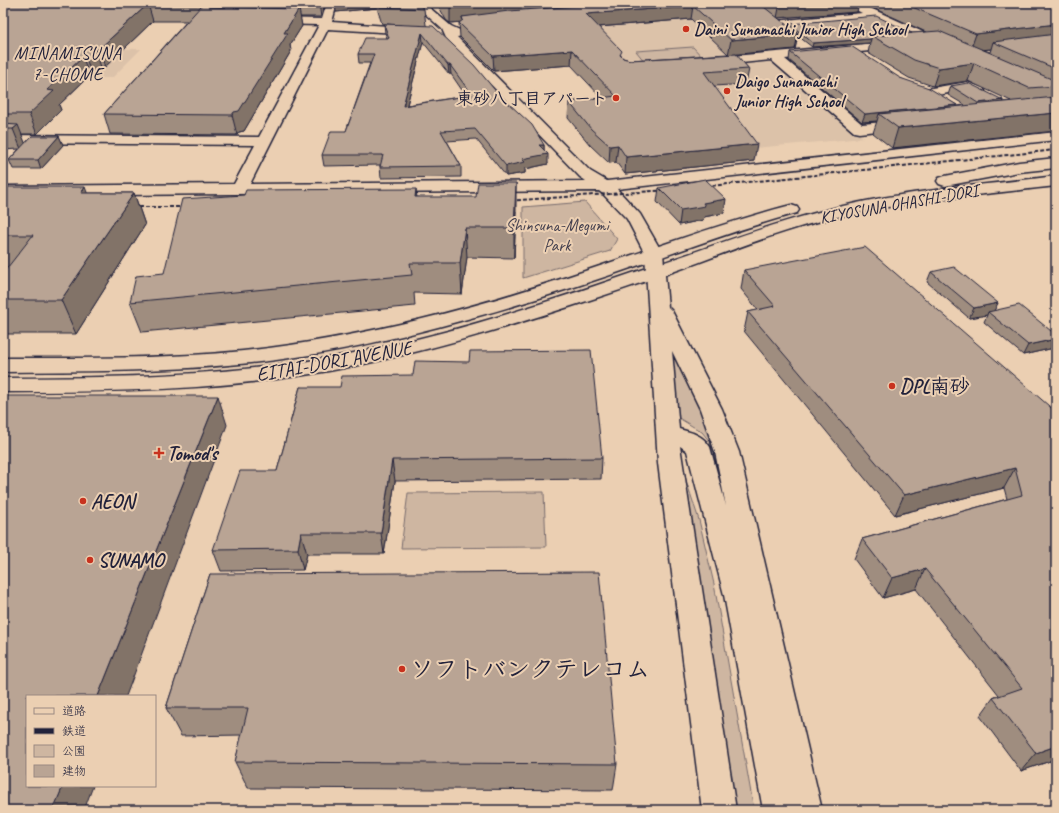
<svg xmlns="http://www.w3.org/2000/svg" width="1059" height="813" viewBox="0 0 1059 813" font-family="Caveat,'Klee One',sans-serif">
<style>
.built{fill:#dcc2a9}
.green{fill:#ceb6a1;stroke:#786c6e}
.lines{fill:none;stroke-linecap:round;stroke-linejoin:round}
.minor-casing{stroke:#22223b;stroke-width:3}
.major-casing{stroke:#22223b;stroke-width:3}
.minor{fill:#ebcfb2;fill-rule:evenodd}
.major{fill:#ebcfb2;fill-rule:evenodd}
.rail{stroke:#22223b;stroke-width:2;stroke-dasharray:4 2;stroke-linecap:butt}
.wall{fill:#9f8d7f;stroke:#22223b;fill-rule:evenodd}
.shaded-wall{fill:#827368;stroke:#22223b}
.building{fill:#b9a494;stroke:#22223b;fill-rule:evenodd}
.poi-dot{fill:#c8321e;stroke:#ebcfb2;stroke-width:1.5}
.labels{text-anchor:middle;dominant-baseline:central;stroke-width:4;stroke-linejoin:round;paint-order:stroke}
.far-poi-label{font-size:17px;font-weight:bold;fill:#22223b;stroke:#ebcfb2;text-anchor:start}
.far-street-label{font-size:17px;fill:#22223b;stroke:#ebcfb2}
.far-park-label{font-size:17px;fill:#44404f;stroke:#ebcfb2}
.far-neighbourhood-label{font-size:18px;letter-spacing:1px;fill:#22223b;stroke:#ebcfb2}
.street-label{font-size:20px;fill:#22223b;stroke:#ebcfb2}
.poi-label{font-size:20px;font-weight:bold;fill:#22223b;stroke:#ebcfb2;text-anchor:start}
.near-poi-label{font-size:24px;font-weight:bold;fill:#22223b;stroke:#ebcfb2;text-anchor:start}
</style>
<rect width="100%" height="100%" fill="#ebcfb2"/>
<filter id="ink" filterUnits="userSpaceOnUse"><feTurbulence type="fractalNoise" baseFrequency=".025" numOctaves="2"/><feDisplacementMap in="SourceGraphic" scale="8" xChannelSelector="R" yChannelSelector="G"/><feConvolveMatrix kernelMatrix="1 2 1 2 8 2 1 2 1" color-interpolation-filters="sRGB"/></filter>
<g filter="url(#ink)">
<path class="built" d="M746 5 805 53 626 66 588 17Z
M3 47 141 49 112 78 3 77Z
M773 59 863 138 722 151 634 70Z"/>
<path class="green" d="M693 47 703 58 645 62 636 51Z
M585 202 617 239 610 251 523 278V207Z
M673 351 708 422 735 521 723 501 710 442 702 432 677 417 675 411Z
M682 468 699 520 714 584 754 810H736Z
M544 492 546 547 401 548 408 493Z"/>
<g class="lines">
<g class="minor-casing">
<path id="minor" d="M327 3H337L332 22 415 28 419 29 421 31 419 33 415 34 328 29 250 184 586 181 580 177 446 38 442 29 413 3H424L451 26 464 32 466 34 464 36 457 37 590 171 607 181 1056 132V140L617 189 640 214 663 254 668 307 672 311 722 409 739 452 822 810H763L724 595 687 451 680 446 736 810H702L658 463 645 254 627 219 603 194 599 191 3 196V186L234 184 255 145 3 143V135L259 137 319 25 271 24 265 21 271 18 322 19ZM672 351 700 409 715 452 726 506 710 447C703 435 691 432 679 429Z
M845 3H859L945 42 947 45 945 48H937L874 18 775 27 771 26 769 24 771 22 775 21 862 13 846 5Z
M898 41 902 42 904 45 902 48 785 59 862 124 905 120 910 121 912 124 910 127 905 128 859 133 854 132 771 60 711 66 707 65 705 62 707 59 711 58Z
M967 82 983 88 985 91 983 94 978 95 965 90 932 96 927 95 925 92 927 89 932 88Z"/>
</g>
<g class="major-casing">
<path id="major" d="M1056 158V168L1019 172 945 186 939 184 937 181 939 178 945 176 1019 162Z
M1056 176V186C979 195 901 201 825 220 769 234 716 257 661 276 562 310 462 343 359 365 242 390 122 392 3 392V378C122 378 242 376 359 352 458 332 555 300 650 267 705 249 759 228 815 213 893 191 976 186 1056 176Z
M791 205 797 207 799 210 797 213C745 227 696 245 645 263 577 287 508 309 438 327 373 344 307 358 240 364 162 372 82 371 3 372V358C83 358 163 359 243 351 303 345 363 333 422 319 493 302 563 279 632 255 685 237 737 219 791 205Z"/>
</g>
<use href="#minor" class="minor"/>
<use href="#major" class="major"/>
<path class="rail" d="M700 187 1056 150
M505 201 669 190
M127 207H191"/>
</g>
<path class="wall" d="M3 3H326L321 17H300L302 26 290 45 291 51 244 131 239 132 237 135 110 134 104 114 187 21H153L105 67H101L92 76H89L59 105 61 110 37 134H21L25 143 59 136 63 145 41 169H13L9 160 19 149 3 150ZM229 5 230 8H226Z
M335 3H417L424 9 426 25 504 101 544 145V150L548 164 525 169V173L506 176 476 139 447 141 461 166V177L381 178 380 167V165L324 166 322 155 346 131 370 63H359L358 54 387 38 385 33 384 24 401 25 382 24 377 8 336 12ZM423 42 449 74H451L466 96 407 105Z
M437 3H859L857 12 778 18 789 27 790 24 912 33 926 32 862 3H1056V131L892 148 873 133 877 121 862 122 789 60 790 52 900 78 957 105V106L965 105 948 95 951 86 1003 100 1002 102 1011 101 968 81 933 86 909 78 868 53 870 43 812 47 798 36 795 49 735 54 749 69 746 84 714 86 754 161 625 174 616 162 609 163 590 145 568 118 569 102 602 98 571 65 494 71 460 37 459 23 460 22 450 23 446 20ZM691 19 728 54 630 60 623 58 599 27ZM991 49 990 52 984 50Z
M3 187 87 193H134L145 225 76 334H3V272H4L6 269H3Z
M659 188 724 213 704 217 703 220 679 225 657 202Z
M417 197 516 211 514 258 467 257 462 294 414 293 415 306 142 332 130 302 164 273Z
M744 270 1056 412V769L1050 761 1021 771 980 716 993 698 999 695 916 589 883 598 854 559 862 539 1007 499 1004 488 895 515 744 331 748 312 758 310 741 289Z
M931 272 998 303 994 310 1056 335V345L1054 348 1023 355 984 322 987 315 969 318 927 282Z
M300 387 602 458 601 479 395 481 384 554H307L303 570 221 571 213 550 277 471Z
M210 574 617 764 613 790 248 788 235 762 242 735 181 736 166 708Z"/>
<path class="shaded-wall" d="M207 3H229V5L211 20Z
M319 3H326L321 17Z
M335 3H376L377 8 336 12Z
M481 3H680L462 17 463 22 450 23V7Z
M780 3H859L857 12 777 18Z
M148 4 153 21 105 67 99 49Z
M693 6 691 19 586 28V14Z
M299 9 302 26 290 45 291 51 244 131 239 132 237 135 232 115Z
M1056 24V40L993 42 991 49 970 51 976 34Z
M422 33 423 42 404 116 403 106Z
M798 34 795 49 728 55 731 40Z
M871 39 870 43 812 47 813 43Z
M95 49 101 67 92 76 86 58Z
M572 50 571 65 494 71 493 56Z
M83 57 89 76 59 105 61 110 37 134 29 114 47 90Z
M974 63 968 81 933 86 939 68Z
M448 65H450L451 74H449Z
M1003 100 1000 109 975 111 978 103Z
M957 105 954 114H879L877 121 862 122 865 114Z
M1056 113V131L892 148 898 128Z
M18 125 26 145 21 149 13 129Z
M59 136 63 145 41 169 38 160Z
M757 144 754 161 625 174 626 157Z
M539 145H544V154H548V164L525 169V173L506 176V166L522 159Z
M618 145 616 162 609 163 610 146Z
M516 183V211L514 258V228Z
M85 187 97 219 81 193Z
M416 189 419 218 415 197Z
M134 193 145 225 76 334 61 300Z
M726 199 724 213 704 217 703 220 679 225 681 210 703 203Z
M465 228 467 257 462 294 460 263Z
M998 303 993 313 988 312 987 315 969 318 974 308Z
M1056 339V345L1054 348 1023 355 1028 345Z
M218 396 227 425 126 696H98Z
M392 460 395 481 384 554 381 533Z
M1015 468 1004 488 895 515 904 495Z
M301 533 307 554 303 570 298 549Z
M925 569 916 589 883 598 892 578Z
M1056 746V753L1050 761 1021 771 1036 753Z
M63 786H93L84 810H53Z"/>
<path class="building" d="M8 3H207L209 7 299 9 284 33H288L239 111 234 112 232 115 104 114 202 5 148 4 99 49H95L86 58 83 57 47 90 54 91 29 114H3V7Z
M379 3H417L424 9 380 7Z
M445 3H481L450 7Z
M619 3H759L798 34 731 40 693 6 586 14 622 51 620 55 623 58 630 60 736 54 749 69 704 72 757 144 626 157 618 145 610 146 591 129 569 102 616 96 572 50 493 56 459 23 463 20 462 17 509 11Z
M903 3H1042L1056 8V24L976 34Z
M876 16 912 33 872 36 871 39 813 43 790 24Z
M384 24 433 26 474 65 504 101H506L532 125 544 145H539L548 154 522 159 525 162 506 166 475 129 441 131 461 166 380 167 383 155H322L331 131H346L374 54H358L365 38H389ZM422 33 448 65H450L472 95 403 106Z
M939 31 1056 81V86L1029 88 974 63 939 68 914 60 872 36Z
M1056 34V69L993 42Z
M851 46 900 78 929 88 957 105 865 114 790 52Z
M968 83 1003 100 978 103 951 86Z
M1056 97V113L898 128 879 114Z
M3 124 18 125 13 129H3Z
M32 136H59L38 160H9Z
M705 179 726 199 703 203 705 206 681 210 659 188Z
M478 183H516L514 228H465L460 263H410L412 275 130 302 136 276 164 273 182 199 244 195 246 190 416 189 415 197H476Z
M3 187H85L81 193H134L61 300H3V272H4L33 235H3Z
M865 247 1056 412V746L1036 753 993 698 1022 688 925 569 892 578 862 539 1022 495 1015 468 904 495 748 312 775 306 744 270Z
M954 267 998 303 974 308 931 272Z
M1019 305 1056 335V339L1028 345 988 312Z
M591 350 602 458 392 460 381 533H301L298 549 213 550 240 471H277L300 387H340L342 376 413 375 415 361 469 362 470 351Z
M3 396H218L98 696H27V786H63L53 810H3Z
M599 572 617 764 235 762 248 708H166L210 574Z"/>
</g>
<g class="poi-dot">
<circle cx="686" cy="29" r="4"/>
<circle cx="727" cy="91" r="4"/>
<circle cx="616" cy="98" r="4"/>
<circle cx="892" cy="386" r="4"/>
<path d="M157 447h4v4h4v4h-4v4h-4v-4h-4v-4h4z"/>
<circle cx="83" cy="501" r="4"/>
<circle cx="90" cy="560" r="4"/>
<circle cx="402" cy="669" r="4"/>
</g>
<g class="labels">
<g class="far-poi-label">
<text x="694" y="29">Daini Sunamachi Junior High School</text>
<text x="735" y="81">Daigo Sunamachi<tspan x="735" dy="20">Junior High School</tspan></text>
<text x="608" y="98" text-anchor="end">東砂八丁目アパート</text>
</g>
<g class="far-street-label">
<text transform="translate(899 204) rotate(-10)">KIYOSUNA OHASHI-DORI</text>
</g>
<g class="far-park-label">
<text x="557" y="225">Shinsuna-Megumi<tspan x="557" dy="20">Park</tspan></text>
</g>
<g class="far-neighbourhood-label">
<text x="68" y="53">MINAMISUNA<tspan x="68" dy="21">7-CHOME</tspan></text>
</g>
<g class="street-label">
<text transform="translate(334 361) rotate(-10)">EITAI-DORI AVENUE</text>
</g>
<g class="poi-label">
<text x="900" y="386">DPL南砂</text>
<text x="167" y="453">Tomod's</text>
<text x="91" y="501">AEON</text>
<text x="98" y="560">SUNAMO</text>
</g>
<g class="near-poi-label">
<text x="410" y="669">ソフトバンクテレコム</text>
</g>
</g>
<rect width="1059" height="813" fill="none" stroke="#ebcfb2" stroke-width="16"/>
<rect x="8" y="8" width="1043" height="797" fill="none" stroke="#22223b" stroke-width="1.5" filter="url(#ink)"/>
<rect x="26" y="695" width="130" height="92" fill="#ebcfb2" stroke="#9b8a82"/>
<rect x="34" y="708" width="20" height="6" fill="#ebcfb2" stroke="#9b8a82"/>
<text x="62" y="715" font-size="12" fill="#22223b">道路</text>
<rect x="34" y="728" width="20" height="6" fill="#22223b" stroke="#9b8a82"/>
<text x="62" y="735" font-size="12" fill="#22223b">鉄道</text>
<rect x="34" y="745" width="20" height="12" fill="#ceb6a1" stroke="#9b8a82"/>
<text x="62" y="755" font-size="12" fill="#22223b">公園</text>
<rect x="34" y="765" width="20" height="12" fill="#b9a494" stroke="#9b8a82"/>
<text x="62" y="775" font-size="12" fill="#22223b">建物</text>
</svg>
